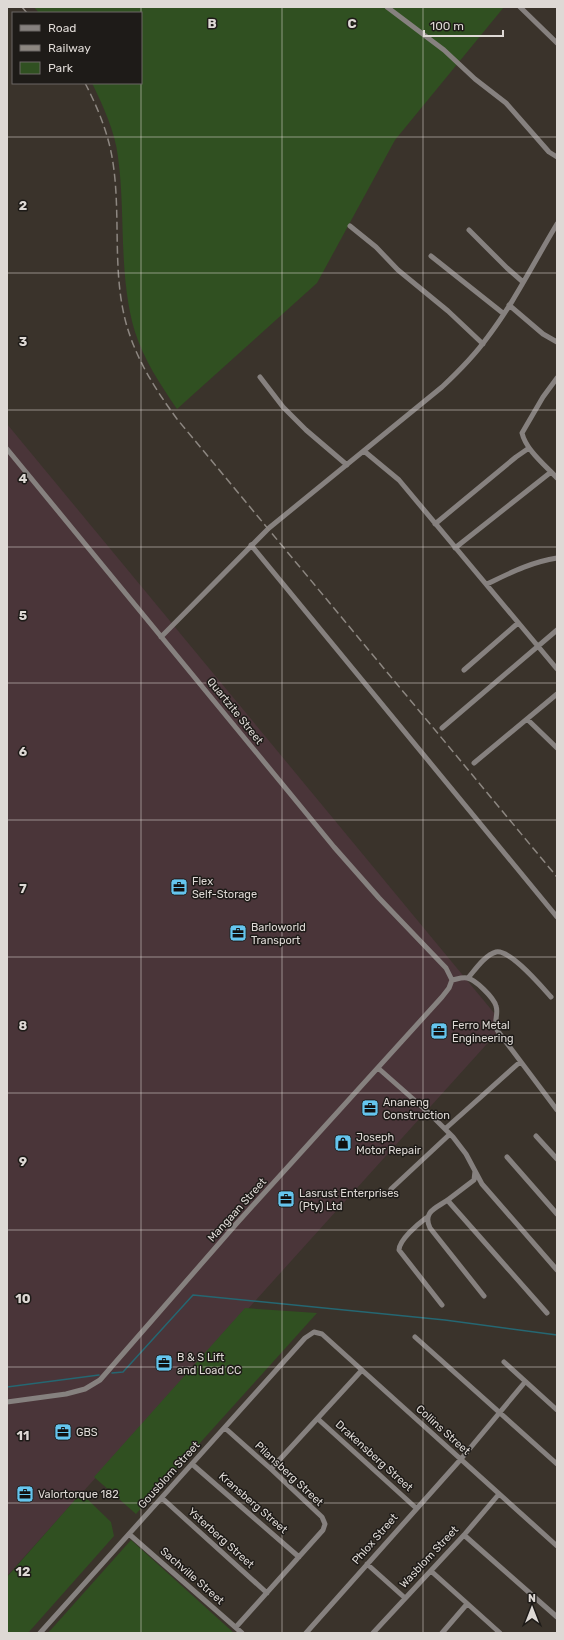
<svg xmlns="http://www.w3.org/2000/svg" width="564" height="1640" viewBox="0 0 564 1640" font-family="Rubik,sans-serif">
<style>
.commercial{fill:#4a3539}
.green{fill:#305021}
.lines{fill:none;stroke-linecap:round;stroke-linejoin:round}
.stream{stroke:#256772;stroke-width:1.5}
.minor{stroke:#86817f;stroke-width:5}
.rail{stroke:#8d8781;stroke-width:1.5;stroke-dasharray:8 4;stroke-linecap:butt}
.grid{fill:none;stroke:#ded9d5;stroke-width:1;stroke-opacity:0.55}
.labels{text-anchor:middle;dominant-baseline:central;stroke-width:3;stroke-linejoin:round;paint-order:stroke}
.street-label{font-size:11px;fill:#ded9d5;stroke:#1e1b18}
.poi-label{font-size:11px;fill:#ded9d5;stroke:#1e1b18;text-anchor:start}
.grid-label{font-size:13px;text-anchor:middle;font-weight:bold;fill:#ded9d5;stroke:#1e1b18;stroke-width:3;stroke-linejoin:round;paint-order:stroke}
</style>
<rect width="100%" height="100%" fill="#3a332b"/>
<path class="commercial" d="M7 424 504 1025 7 1576Z"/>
<path class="green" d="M34 7H504L395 140 317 283 177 409C160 384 144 360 135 332 118 275 126 215 118 157 115 131 103 106 92 83H141V13H39Z
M245 1308 317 1313 136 1514 94 1477Z
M81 1493 111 1522 114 1536 28 1633H7V1577Z
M131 1540 234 1633H48Z"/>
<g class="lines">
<path class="stream" d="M112 1373 123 1372 193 1295 445 1320 557 1335
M7 1387 99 1375"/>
<path class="minor" d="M387 7 444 50 475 79 506 103 549 152 557 157
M520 7 557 43
M350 226 376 247 398 270 448 311 483 344
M469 230 507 268 523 282
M431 256 504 314
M509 305 543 334 557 342
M260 377 283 407 306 430 347 465
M557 378 543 397 522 433C526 450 545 465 557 478
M7 449 334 847 379 898 446 968 452 980
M364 451 399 480 557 669
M435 524 516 457 529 448
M251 545 557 917
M455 548 551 472
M487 584C510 573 531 562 557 558
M161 637 269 528 442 387C458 372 474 356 487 338 514 303 534 262 557 224
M464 670 518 623
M527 719 557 748
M442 728 557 630
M474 763 557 694
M468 978C475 970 485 955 496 952 510 949 541 986 551 997
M452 980C457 979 463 977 467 978 475 979 494 998 496 1006 499 1014 493 1022 497 1030L557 1110
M378 1068 429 1113 453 1137 466 1154 482 1184 557 1270
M445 1129 520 1062
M536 1136 557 1159
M507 1157 557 1214
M475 1171 474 1180 449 1199V1202L547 1313
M391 1189 450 1134
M449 1199C437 1208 422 1211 430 1228L484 1296
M426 1218C418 1224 399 1240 399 1250L442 1305
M415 1337 557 1464
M504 1362 557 1410
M7 1402 66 1394 85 1389 100 1380 237 1223 442 997 449 988 452 980
M318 1419 416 1508
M225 1428 271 1469 322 1517 325 1524 323 1530 236 1627
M192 1464 299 1557
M271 1469 362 1370
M162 1498 267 1593
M129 1534 242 1633
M464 1535 557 1617
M367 1564 405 1598
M431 1571 500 1633
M40 1633 305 1338 314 1332 322 1334 557 1546
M306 1633 461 1459 525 1382
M373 1633 464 1535 499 1494
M442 1633 467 1604"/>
<path class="rail" d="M22 7 27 13
M85 83C98 108 109 135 113 163 121 216 112 271 126 323 136 359 155 389 177 419L557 877"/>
</g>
<path class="grid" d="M141 7V13M282 7V1633M423 7V1633M141 13V83M141 83V1633M7 137H557M7 273H557M7 410H557M7 547H557M7 683H557M7 820H557M7 957H557M7 1093H557M7 1230H557M7 1367H557M7 1503H557"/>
<defs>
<g id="office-square" transform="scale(0.9)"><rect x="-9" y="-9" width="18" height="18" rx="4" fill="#65c5ee" stroke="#1e1b18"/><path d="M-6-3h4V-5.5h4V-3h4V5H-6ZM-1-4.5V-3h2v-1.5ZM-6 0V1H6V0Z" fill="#111"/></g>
<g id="shop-square" transform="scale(0.9)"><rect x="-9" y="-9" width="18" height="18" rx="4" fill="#65c5ee" stroke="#1e1b18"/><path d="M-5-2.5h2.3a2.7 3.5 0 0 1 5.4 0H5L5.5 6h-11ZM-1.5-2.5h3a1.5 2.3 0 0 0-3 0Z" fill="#111"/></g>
</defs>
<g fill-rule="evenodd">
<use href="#office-square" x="179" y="887"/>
<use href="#office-square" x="238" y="933"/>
<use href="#office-square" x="439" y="1031"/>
<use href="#office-square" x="370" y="1108"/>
<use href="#shop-square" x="343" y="1143"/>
<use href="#office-square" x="286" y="1199"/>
<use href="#office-square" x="164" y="1363"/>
<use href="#office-square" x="63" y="1432"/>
<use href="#office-square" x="25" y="1494"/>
</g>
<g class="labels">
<g class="street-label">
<text transform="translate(235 711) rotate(51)">Quartzite Street</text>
<text transform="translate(237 1210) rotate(-48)">Mangaan Street</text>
<text transform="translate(443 1430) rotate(42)">Collins Street</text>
<text transform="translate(374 1456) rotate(42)">Drakensberg Street</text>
<text transform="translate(289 1474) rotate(43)">Pilansberg Street</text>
<text transform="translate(169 1475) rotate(-48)">Gousblom Street</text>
<text transform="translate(253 1503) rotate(41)">Kransberg Street</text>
<text transform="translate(221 1538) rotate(42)">Ysterberg Street</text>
<text transform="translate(375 1539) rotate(-49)">Phlox Street</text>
<text transform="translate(429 1557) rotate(-47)">Wasblom Street</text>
<text transform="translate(192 1576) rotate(41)">Sachville Street</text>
</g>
<g class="poi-label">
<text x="192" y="881">Flex<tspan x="192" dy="13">Self-Storage</tspan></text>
<text x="251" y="927">Barloworld<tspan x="251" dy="13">Transport</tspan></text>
<text x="452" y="1025">Ferro Metal<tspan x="452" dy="13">Engineering</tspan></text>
<text x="383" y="1102">Ananeng<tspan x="383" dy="13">Construction</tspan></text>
<text x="356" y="1137">Joseph<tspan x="356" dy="13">Motor Repair</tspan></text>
<text x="299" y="1193">Lasrust Enterprises<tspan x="299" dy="13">(Pty) Ltd</tspan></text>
<text x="177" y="1357">B &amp; S Lift<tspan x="177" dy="13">and Load CC</tspan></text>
<text x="76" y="1432">GBS</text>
<text x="38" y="1494">Valortorque 182</text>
</g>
</g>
<g class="grid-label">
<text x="212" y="28">B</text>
<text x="352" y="28">C</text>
<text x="23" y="210">2</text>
<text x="23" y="346">3</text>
<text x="23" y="483">4</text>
<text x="23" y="620">5</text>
<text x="23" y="756">6</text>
<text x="23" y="893">7</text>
<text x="23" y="1030">8</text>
<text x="23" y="1166">9</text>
<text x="23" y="1303">10</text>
<text x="23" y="1440">11</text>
<text x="23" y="1576">12</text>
</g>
<rect width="564" height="1640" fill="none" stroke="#ded9d5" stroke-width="16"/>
<rect x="12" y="12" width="130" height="72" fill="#1e1b18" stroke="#6b6764"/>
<rect x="20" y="25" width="20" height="6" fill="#86817f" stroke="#6b6764"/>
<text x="48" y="32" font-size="12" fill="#ded9d5">Road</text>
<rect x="20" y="45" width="20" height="6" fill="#8d8781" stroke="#6b6764"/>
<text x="48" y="52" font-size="12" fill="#ded9d5">Railway</text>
<rect x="20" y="62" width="20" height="12" fill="#305021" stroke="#6b6764"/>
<text x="48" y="72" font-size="12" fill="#ded9d5">Park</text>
<g transform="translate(532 1608)" stroke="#1e1b18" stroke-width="3" paint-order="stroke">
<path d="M0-3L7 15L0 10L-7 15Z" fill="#ded9d5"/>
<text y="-6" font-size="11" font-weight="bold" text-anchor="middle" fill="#ded9d5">N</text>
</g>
<path d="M424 30v6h79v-6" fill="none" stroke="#ded9d5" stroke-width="2"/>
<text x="430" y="30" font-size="12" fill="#ded9d5" stroke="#1e1b18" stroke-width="3" paint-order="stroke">100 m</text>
</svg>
